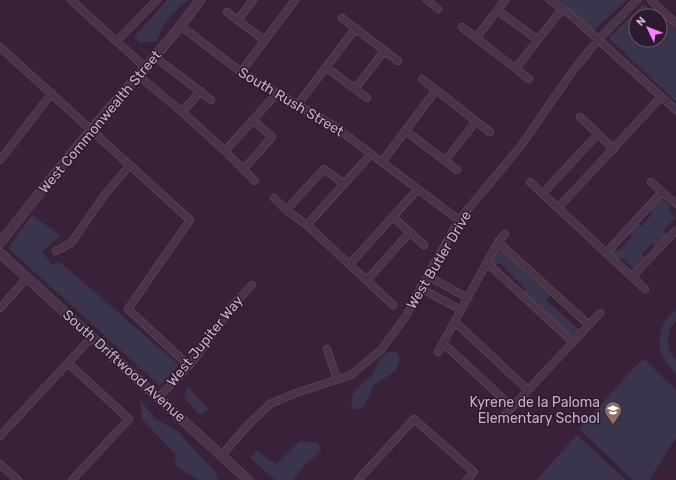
<svg xmlns="http://www.w3.org/2000/svg" width="676" height="480" viewBox="0 0 676 480" font-family="Rubik,sans-serif">
<style>
.green{fill:#3a344d}
.lines{fill:none;stroke-linecap:round;stroke-linejoin:round}
.minor-casing{stroke:#644f64;stroke-width:8}
.tertiary-casing{stroke:#644f64;stroke-width:10}
.minor{stroke:#49344a;stroke-width:7}
.tertiary{stroke:#49344a;stroke-width:9}
.labels{text-anchor:middle;dominant-baseline:central;stroke-width:3;stroke-linejoin:round;paint-order:stroke}
.street-label{font-size:14px;fill:#c6afc6;stroke:#2e1a2e}
.poi-label{font-size:14px;fill:#c6afc6;stroke:#2e1a2e;text-anchor:end}
</style>
<rect width="100%" height="100%" fill="#39213a"/>
<path class="green" d="M167 0H189C174 10 162 24 157 41L140 43 134 37Z
M558 0H627L594 30Z
M643 4 658 16H636V40H660V18L676 30V102L609 38Z
M659 199 665 201 670 206 668 209 675 218 664 230 667 235 655 247 651 244 642 254 645 257 634 269 622 258 618 261 612 256V249L615 248 619 251 632 236 629 233 638 223 642 226 651 215V209Z
M32 215 60 235 42 252 52 264 60 262 179 365 160 386 8 248Z
M501 250 550 296 546 300 580 330 569 337 524 293 525 289 499 262 495 267 492 263 493 255Z
M676 309V320L670 329 668 339 669 350 676 361V374C654 354 654 328 676 309Z
M388 352H396L399 357V362L395 371 373 386 371 393 363 408 355 410 351 404 353 394 357 388 371 376 381 357Z
M645 360 676 390V438L649 480H633L579 429 640 361Z
M188 386 209 410 200 415 184 398Z
M140 400 156 419 179 432 187 442 214 470 218 480H199L176 466 175 454 142 419Z
M577 435 626 480H536Z
M300 441 318 443 321 451 305 465 293 480H275L250 458 257 451 276 464Z"/>
<g class="lines">
<g class="minor-casing">
<path id="minor" d="M71 0 146 68
M427 0 438 9
M550 0 572 16 676 110
M651 0 676 24
M497 10 538 40
M227 12 264 40
M342 18 398 61
M238 20 253 0
M181 26 241 72 334 126 459 220
M462 27 529 79
M476 38 505 0
M117 41 157 0
M0 47 190 220 128 309 189 366
M155 57 211 100
M326 67 367 98
M516 68 562 9
M241 72 295 0
M139 76 182 112 225 151 255 181
M422 79 490 132
M355 89 384 51
M298 104 355 29
M182 112 201 91
M580 117 614 149
M406 131 457 170
M225 151 277 93
M0 160 52 93
M445 161 476 121
M382 162 436 90
M243 170 272 137 253 120
M530 182 645 289
M651 182 676 204
M542 194 598 134
M274 198 286 210 307 225 393 305
M558 208 661 97
M286 210 324 169 344 184
M393 217 424 245
M307 225 371 154
M498 242 589 325
M56 251 71 243 106 193 130 165
M606 253 662 192
M487 263 573 342
M350 264 418 189
M427 276 468 298
M632 277 676 230
M367 280 410 232
M420 288 461 310
M0 308 27 278
M455 322 528 390
M443 343 512 407
M327 349 337 379
M438 352 498 242 505 234
M69 364 129 419 72 480
M158 398 189 366 207 342 232 306 252 285
M504 416 600 313
M0 436 92 337
M221 456 248 425 270 404 296 393 351 375 381 350 406 316 427 276 459 220 520 147 572 72 598 40 637 0
M0 464 18 480
M358 480 414 419 474 472 467 480"/>
</g>
<g class="tertiary-casing">
<path id="tertiary" d="M0 243C30 205 60 166 92 129 128 86 167 46 200 0
M0 253 248 480"/>
</g>
<use href="#minor" class="minor"/>
<use href="#tertiary" class="tertiary"/>
</g>
<defs>
<g id="school-pin" transform="scale(0.9)"><path d="M0 17L-7.5 6A9.5 9.5 0 1 1 7.5 6Z" fill="#8d6e63" stroke="#2e1a2e"/><path d="M0-5L7-2L0 1L-7-2ZM-4 1L0 2.5L4 1V4Q0 6-4 4Z" fill="#fff"/></g>
</defs>
<g fill-rule="evenodd">
<use href="#school-pin" x="613" y="410"/>
</g>
<g class="labels">
<g class="street-label">
<text transform="translate(291 102) rotate(31)">South Rush Street</text>
<text transform="translate(100 122) rotate(-50)">West Commonwealth Street</text>
<text transform="translate(439 260) rotate(-59)">West Butler Drive</text>
<text transform="translate(205 341) rotate(-51)">West Jupiter Way</text>
<text transform="translate(124 366) rotate(42)">South Driftwood Avenue</text>
</g>
<g class="poi-label">
<text x="600" y="402">Kyrene de la Paloma<tspan x="600" dy="16">Elementary School</tspan></text>
</g>
</g>
<g transform="translate(648 28) rotate(313)"><circle r="19" fill="#2e1a2e" stroke="#6b566b"/>
<path d="M0-3L7 15L0 10L-7 15Z" fill="#fa80f9"/>
<text y="-6" font-size="11" font-weight="bold" text-anchor="middle" fill="#c6afc6">N</text>
</g>
</svg>
